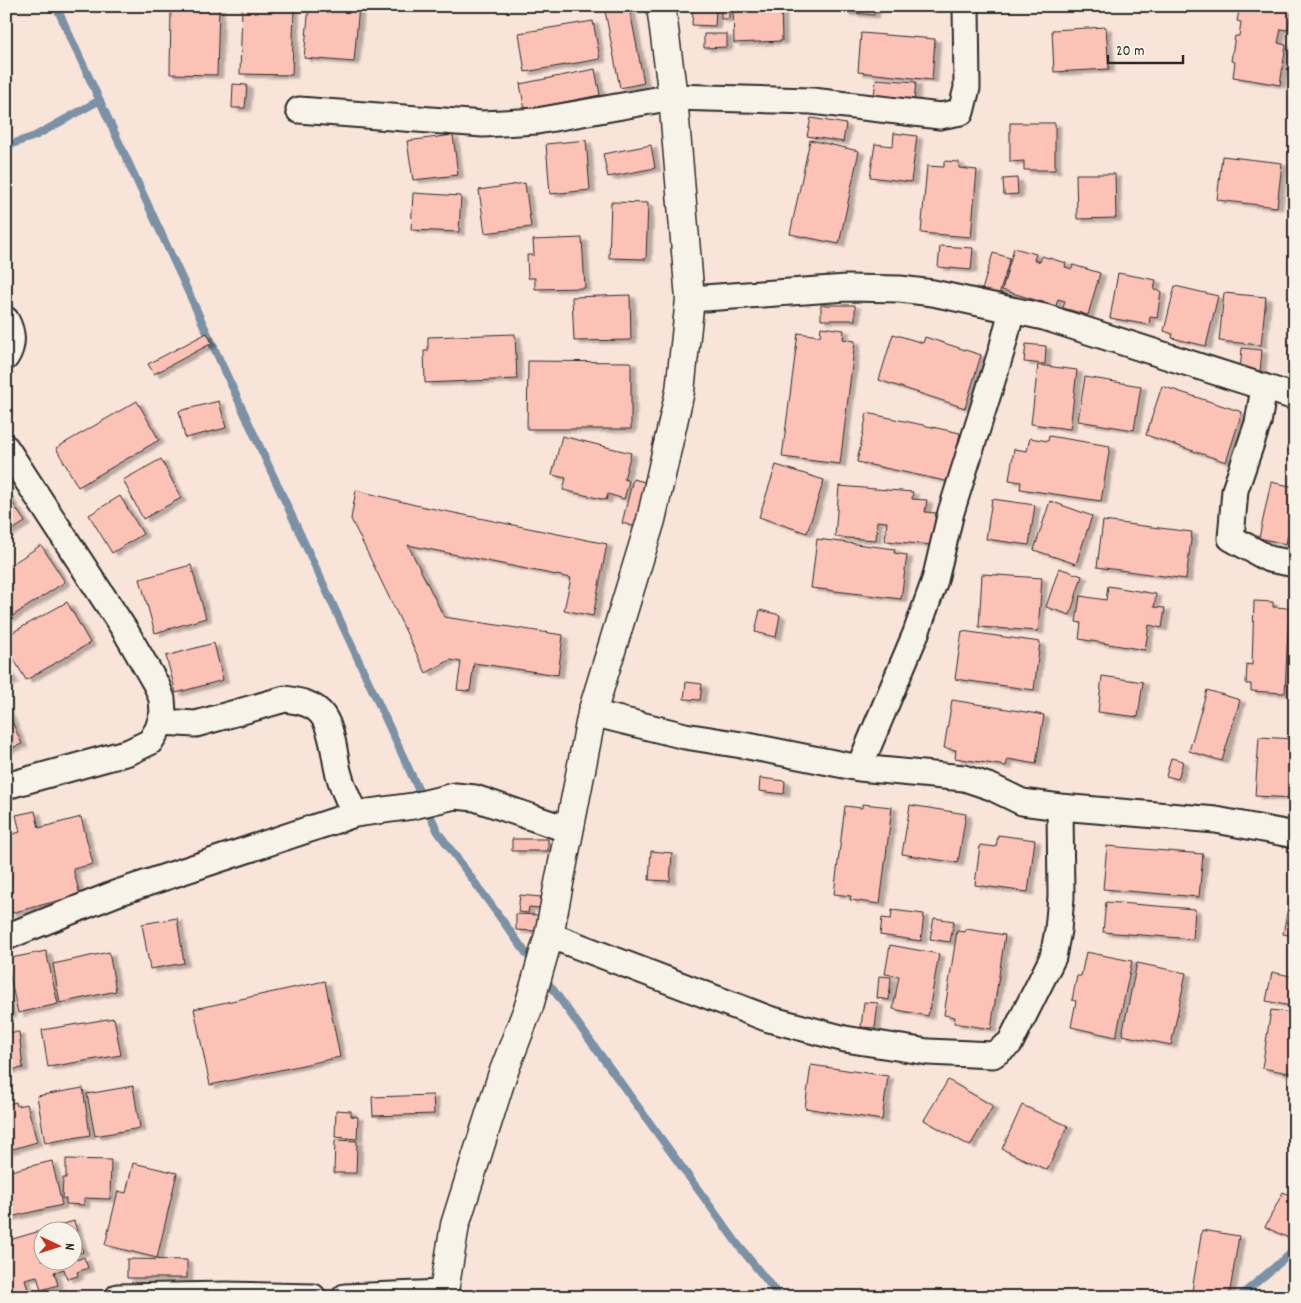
<svg xmlns="http://www.w3.org/2000/svg" width="1301" height="1303" viewBox="0 0 1301 1303" font-family="Dekko,sans-serif">
<style>
.lines{fill:none;stroke-linecap:round;stroke-linejoin:round}
.stream{stroke:#7a91a6;stroke-width:8}
.building{fill:#fdc2b6;stroke:#2b2b2b;fill-rule:evenodd;filter:url(#shadow)}
.minor-casing{stroke:#2b2b2b;stroke-width:29}
.tertiary-casing{stroke:#2b2b2b;stroke-width:31}
.minor{stroke:#f7f3e8;stroke-width:25}
.tertiary{stroke:#f7f3e8;stroke-width:28}
</style>
<defs>
<filter id="shadow"><feDropShadow dx="5.5" dy="3" stdDeviation="1" flood-color="#0004"/></filter>
</defs>
<rect width="100%" height="100%" fill="#f9e4d9"/>
<filter id="ink" filterUnits="userSpaceOnUse"><feTurbulence type="fractalNoise" baseFrequency=".02" numOctaves="2"/><feDisplacementMap in="SourceGraphic" scale="10" xChannelSelector="R" yChannelSelector="G"/><feConvolveMatrix kernelMatrix="1 2 1 2 8 2 1 2 1" color-interpolation-filters="sRGB"/></filter>
<g filter="url(#ink)">
<g class="lines">
<path class="stream" d="M56 6 438 832 534 964
M6 146 35 136 100 100
M544 977 739 1246 780 1297
M1239 1297 1295 1250"/>
</g>
<path class="building" d="M171 6H219L217 75 170 74Z
M242 6H294L292 75 240 74Z
M309 6H359L354 62 304 58Z
M626 6H629L644 83 620 88 605 11Z
M693 6 716 7 715 26 692 25Z
M844 6H875L874 15 844 12Z
M1240 6H1292L1288 30 1281 29 1278 43 1286 45 1280 85 1233 77 1235 62 1231 61 1235 36H1239L1241 22 1237 21Z
M781 7 782 41 734 43 733 8Z
M721 8H729V19H721Z
M593 21 600 59 525 72 519 33Z
M1106 27 1109 69 1054 72 1052 30Z
M861 33 935 39 932 80 858 72Z
M704 34H727V47L704 48Z
M595 69 600 95 525 110 520 84Z
M876 79 916 82 914 101 874 97Z
M233 84 247 85 245 108H232Z
M811 118 846 124 843 142 807 136Z
M1010 123H1055V170H1024V161L1010 162Z
M894 133 917 136 911 182 870 177 875 144 893 146Z
M453 135 458 175 413 180 407 141Z
M586 140 590 190 550 194 546 144Z
M810 140 859 151 839 244 790 234Z
M651 145 655 168 608 177 603 154Z
M1222 156 1282 163 1277 207 1217 200Z
M944 161 959 162V168L977 170 971 237 921 233 927 166 944 167Z
M1076 174H1115L1116 218 1077 219Z
M1017 178 1018 194 1004 195 1003 179Z
M525 183 531 227 485 233 479 190Z
M413 193 461 196 459 232 411 230Z
M611 202 648 203 646 259 609 258Z
M582 238 585 288 535 289V278H528L527 255H534L533 240Z
M940 246 973 248 971 270 938 267Z
M1014 248 1036 254 1034 260 1040 262 1042 256 1066 263 1065 267 1072 269 1073 265 1100 273 1088 315 1063 308 1065 301 1058 299 1056 306 1002 290Z
M993 253 1010 258 999 295 982 290Z
M1118 273 1156 280 1154 290 1161 291 1157 318 1150 317 1149 325 1110 318Z
M1175 286 1218 296 1206 346 1172 338 1173 334 1164 331Z
M1224 293 1266 297 1261 345 1219 341Z
M630 295 631 340 574 341 572 297Z
M821 305H855V320H821Z
M821 327 844 330 843 339 855 341 840 464 782 457 798 333 820 336Z
M207 333 212 343 154 374 148 364Z
M515 334 517 379 425 383 424 351H428V337Z
M893 334 923 343 925 337 981 355 965 408 879 380Z
M1026 344 1046 346 1045 364 1024 362Z
M1242 348 1262 350 1260 373 1240 371Z
M528 361 631 362V429H527Z
M1038 365 1077 370 1070 429 1031 424Z
M1085 377 1141 386 1134 430 1078 421Z
M1162 386 1242 412 1226 462 1146 435Z
M137 401 159 440 78 487 56 448Z
M219 401 226 428 185 438 179 411Z
M867 413 960 433 950 482 857 462Z
M562 436 631 453 624 479 629 481 624 499 608 494 606 500 563 490 566 478 552 475Z
M1049 436 1110 446 1101 501 1020 489 1021 482 1009 480 1014 449 1027 451 1030 438 1048 441Z
M161 459 181 498 143 519 123 480Z
M776 465 824 480 807 533 759 517Z
M633 479 649 483 637 527 622 523Z
M1271 482 1295 487V511H1293L1286 544 1259 538Z
M839 486 913 492 912 499 927 500 925 512 936 513 933 545 885 541 887 522 877 521 876 540 835 537Z
M356 490 415 505 607 544 593 616 564 610 571 578 408 545 444 617 563 635 558 675 474 663 470 691 457 690 461 662 450 660 426 673 351 519Z
M6 493 25 522 6 534Z
M120 496 143 534 112 553 89 515Z
M992 499 1035 505 1029 545 986 539Z
M1050 501 1092 516 1076 564 1034 550Z
M1103 521 1192 532 1186 579 1097 567Z
M817 539 895 549 894 553 907 555 901 599 811 588Z
M41 545 65 582 6 620V568Z
M191 565 206 618 155 633 140 579Z
M1059 568 1082 576 1070 615 1046 607Z
M982 574 1042 578 1038 631 979 627Z
M1108 586 1156 594 1154 607 1165 608 1162 628 1149 625 1145 650 1079 639 1081 623 1076 622 1080 596 1106 600Z
M1254 601 1273 602V607L1289 608 1285 693 1251 691V684H1246L1247 664 1252 665Z
M67 602 90 643 26 680 6 646V636Z
M760 610 780 615 776 637 755 632Z
M962 631 1040 642 1034 690 955 679Z
M214 643 223 680 176 693 166 656Z
M6 668 13 680 6 684Z
M1102 676 1143 682 1138 717 1098 712Z
M686 682 702 684 700 700 684 699Z
M1207 690 1240 700 1222 761 1189 751Z
M952 700 1044 715 1036 764 1008 759 1006 766 955 758 956 750 944 748Z
M6 708 22 744 6 750Z
M1259 737 1295 739V798L1255 796Z
M1171 758 1183 761 1178 779 1166 776Z
M760 778 785 781 784 794 759 791Z
M862 804 892 807 880 904 850 900 851 896 834 894 845 806 862 808Z
M910 805 966 814 958 863 902 854Z
M35 811 39 828 81 817 93 864 73 869 80 895 11 913 6 895V836L20 832 16 815Z
M998 835 1035 840 1028 892 975 885 980 845 996 847Z
M512 839H548V851H512Z
M1107 846 1203 854 1199 897 1103 889Z
M651 851 672 853 670 881 649 880Z
M1295 869V936L1283 934Z
M520 895 541 897 540 908 529 907 528 913 518 912Z
M1106 902 1195 909 1193 939 1103 932Z
M892 910 924 914 921 941 880 935 882 918 891 919Z
M516 914 538 915 537 931 516 930Z
M177 918 184 963 150 969 142 924Z
M934 918 954 921 950 942 930 939Z
M966 929 1005 935 991 1029 954 1023 955 1017 944 1015 957 931 965 932Z
M890 945 939 954 928 1016 893 1009 899 976 885 974Z
M46 951 58 1004 18 1013 6 959Z
M109 952 116 991 60 1003 53 964Z
M1086 952 1132 961 1116 1037 1071 1027 1076 1001 1072 1000 1077 976H1081Z
M1137 963 1186 973 1171 1045 1122 1035Z
M1272 972 1295 977V1007L1266 1001Z
M879 976 891 977 889 1000 877 998Z
M325 981 340 1057 210 1085 194 1009Z
M6 992 11 1014 6 1015Z
M864 1002 878 1003 875 1028 861 1027Z
M1271 1010 1295 1013V1074L1262 1068Z
M114 1018 121 1055 48 1067 42 1030Z
M19 1032 23 1068 6 1070V1033Z
M811 1065 888 1076 882 1120 805 1108Z
M948 1080 993 1106 970 1146 924 1120Z
M133 1086 140 1128 95 1136 87 1094Z
M83 1088 90 1135 45 1143 37 1096Z
M433 1095 434 1114 373 1116 372 1097Z
M16 1102 17 1106 27 1104 37 1142 6 1151V1105Z
M1022 1105 1068 1126 1047 1170 1002 1149Z
M336 1110 351 1111V1116L358 1117 357 1139 335 1137Z
M335 1140 357 1141 356 1173H334Z
M66 1159 111 1160 110 1199 84 1198V1205L66 1204V1199L62 1198 63 1178H66Z
M52 1161 62 1205 6 1218V1172Z
M133 1163 177 1173 157 1258 105 1245 118 1191 126 1193Z
M1283 1192 1295 1198V1241L1265 1227Z
M74 1221 83 1252 75 1254 77 1260 84 1257 88 1268 77 1272 78 1276 67 1279 64 1269 54 1272 58 1285 41 1290 37 1276 25 1279 28 1290 6 1297V1241ZM42 1230H72V1260H42Z
M1202 1230 1239 1236 1229 1297H1191Z
M127 1259 187 1260V1278H127Z"/>
<g class="lines">
<g class="minor-casing">
<path id="minor" d="M299 110 483 124 537 121 673 97 812 101 940 116 961 112 967 88 966 6
M690 299 847 288 900 289 933 293 1044 317 1295 397
M6 320C13 333 14 344 6 357
M1264 388 1258 423 1235 490 1231 538 1269 559 1295 564
M6 448 126 632 157 686 162 699 163 713 158 729 150 742 129 752 6 786
M592 713 685 736 748 746 859 768 964 778 991 787 1022 802 1060 807 1216 820 1295 835
M161 722 196 724 285 699C298 701 314 703 323 716 333 731 334 754 338 771 342 787 348 800 355 814
M859 768 916 633 935 580 951 512 1002 349 1012 310
M549 935 769 1019 845 1039 928 1052 993 1055 1010 1043 1053 957 1058 930 1061 897 1060 807
M6 937 117 893 355 814 413 806 455 796 475 798 569 830
M118 1297 226 1295 313 1297
M345 1297 443 1293"/>
</g>
<g class="tertiary-casing">
<path id="tertiary" d="M443 1297 455 1225 502 1076 529 1006 549 935 592 713 651 520 680 391 690 299 673 97 661 6"/>
</g>
<use href="#minor" class="minor"/>
<use href="#tertiary" class="tertiary"/>
</g>
</g>
<rect width="1301" height="1303" fill="none" stroke="#f7f3e8" stroke-width="25"/>
<rect x="12" y="12" width="1276" height="1278" fill="none" stroke="#2b2b2b" stroke-width="2" filter="url(#ink)"/>
<g transform="translate(58 1246) rotate(94)"><circle r="24" fill="#f7f3e8" stroke="#a5a39c"/>
<path d="M0-4L9 19L0 12L-9 19Z" fill="#c8321e"/>
<text y="-8" font-size="14" font-weight="bold" text-anchor="middle" fill="#2b2b2b">N</text>
</g>
<path d="M1108 55v8h75v-8" fill="none" stroke="#2b2b2b" stroke-width="2.5"/>
<text x="1116" y="55" font-size="15" fill="#2b2b2b" stroke="#f7f3e8" stroke-width="4" paint-order="stroke">20 m</text>
</svg>
